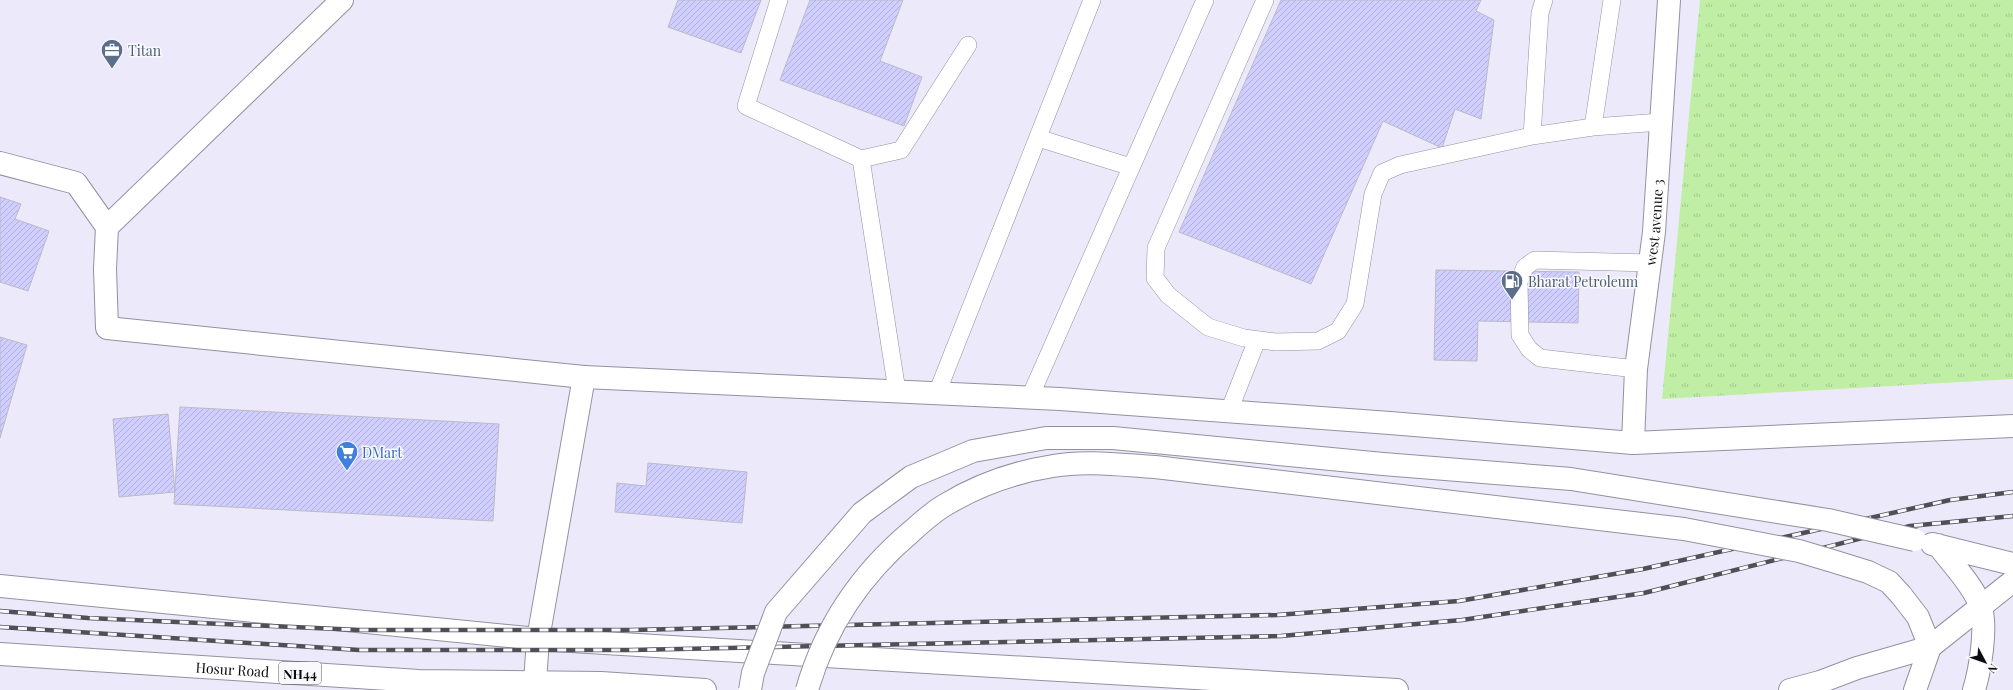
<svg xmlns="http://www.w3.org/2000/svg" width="2013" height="690" viewBox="0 0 2013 690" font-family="'Playfair Display',serif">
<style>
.grass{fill:url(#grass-tufts)}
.building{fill:url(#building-hatch);stroke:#babac9}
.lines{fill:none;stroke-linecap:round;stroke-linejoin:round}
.service-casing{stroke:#9391a0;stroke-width:18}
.minor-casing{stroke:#9391a0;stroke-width:24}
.tertiary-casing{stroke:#9391a0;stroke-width:24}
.trunk-casing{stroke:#9391a0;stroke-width:24}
.motorway-casing{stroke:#9391a0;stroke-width:24}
.service{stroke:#fff;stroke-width:17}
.minor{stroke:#fff;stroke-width:22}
.tertiary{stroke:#fff;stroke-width:22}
.trunk{stroke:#fff;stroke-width:22}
.motorway{stroke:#fff;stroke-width:22}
.rail-casing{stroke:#504e57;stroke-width:4.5}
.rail{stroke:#f9f9fc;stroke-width:3;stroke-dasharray:9;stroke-linecap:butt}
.motorway-bridge-casing{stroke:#9391a0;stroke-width:24;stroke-linecap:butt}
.motorway-bridge{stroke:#fff;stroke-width:22}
.labels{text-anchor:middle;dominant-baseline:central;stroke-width:3;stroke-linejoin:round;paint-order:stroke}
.shield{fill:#f9f9fc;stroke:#535257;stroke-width:1}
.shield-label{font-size:13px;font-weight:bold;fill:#0c0b10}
.service-label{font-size:14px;fill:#4e5e75;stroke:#f9f9fc;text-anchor:start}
.street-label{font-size:14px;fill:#0c0b10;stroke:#f9f9fc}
.shop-label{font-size:14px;fill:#366cbe;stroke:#f9f9fc;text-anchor:start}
</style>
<defs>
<pattern id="grass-tufts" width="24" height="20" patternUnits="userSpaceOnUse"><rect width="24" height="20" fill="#bfeea4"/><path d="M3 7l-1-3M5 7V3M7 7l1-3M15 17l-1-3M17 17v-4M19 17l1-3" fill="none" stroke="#a3cb8c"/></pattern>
<pattern id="building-hatch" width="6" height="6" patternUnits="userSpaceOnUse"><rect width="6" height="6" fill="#d0cefe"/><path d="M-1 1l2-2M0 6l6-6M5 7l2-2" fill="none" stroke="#b1b0d9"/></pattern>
</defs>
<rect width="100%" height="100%" fill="#eceafa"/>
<path class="grass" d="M1700 0H2013V379L1662 399Z"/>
<path class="building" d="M678 0H761L741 53 668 27Z
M810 0H903L880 61 922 77 904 126 780 80Z
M1281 0H1481L1476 11 1494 20 1481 119 1455 109 1442 148 1383 121 1311 284 1179 232Z
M0 197 21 204 15 219 49 231 28 291 0 282Z
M1436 270 1579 272 1578 323 1478 321 1477 361 1434 360Z
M0 337 27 345 0 438Z
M180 407 499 424 493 521 174 504Z
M168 414 175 492 119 497 113 419Z
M648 463 747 472 742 523 615 512 617 483 646 486Z"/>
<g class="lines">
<g class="service-casing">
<path id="service" d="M779 0 746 106 861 159
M1265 0 1156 248 1155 278 1168 295 1208 327 1244 338 1276 342 1318 341 1338 331 1355 304 1373 194 1382 173 1400 165 1532 136 1593 127 1612 0
M1593 127 1661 122
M1532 136 1540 13 1544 0
M1038 138 1131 167
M1636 369 1540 358 1529 349 1520 335 1519 282 1525 267 1535 260 1650 263
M897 391 861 159 901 150 968 45
M937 393 1092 0
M1030 397 1205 0
M1229 411 1257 340"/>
</g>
<g class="minor-casing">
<path id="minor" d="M342 0 107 227 105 269 107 328 584 377
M0 163 76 183 107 227"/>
</g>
<g class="tertiary-casing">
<g id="tertiary">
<path id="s1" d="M1633 443 1636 369 1654 232 1669 0"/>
<path d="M0 586 538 639 1397 690"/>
<path d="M535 682 538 639 584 377 1060 399 1390 423 1633 443 2013 426"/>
<path d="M1790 690 1820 682 1857 668 1930 647 2013 581"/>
</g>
</g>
<g class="trunk-casing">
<g id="trunk">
<path id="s2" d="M0 654 419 681 601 683 705 690"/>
</g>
</g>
<g class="motorway-casing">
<path id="motorway" d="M1932 544 2013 564
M1938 545C1951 563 1975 587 1981 608 1987 629 1980 670 1974 690
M1901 595 1918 617 1930 647 1915 690"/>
</g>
<use href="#service" class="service"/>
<use href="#minor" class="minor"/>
<use href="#tertiary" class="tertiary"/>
<use href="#trunk" class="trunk"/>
<use href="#motorway" class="motorway"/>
<g class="rail-casing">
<path id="rail" d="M0 611 88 618 360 630H632L1277 615 1459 601 1643 569 1950 500 2013 492
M0 627 359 650H631L1281 636 1462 620 1644 593 1910 526 2013 516"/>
</g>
<use href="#rail" class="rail"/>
<g class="motorway-bridge-casing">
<path id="motorway-bridge" d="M750 690 753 673 776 612 862 513 911 477 973 451 1046 438H1113L1383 464 1571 479 1828 520 1915 540
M807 690C825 627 862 573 912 531 922 522 933 512 945 505 978 485 1015 472 1053 466 1086 460 1122 465 1155 467L1684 529 1799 551 1839 563 1868 572 1889 582 1901 595"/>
</g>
<use href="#motorway-bridge" class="motorway-bridge"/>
</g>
<defs>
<g id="office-pin" transform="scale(1.15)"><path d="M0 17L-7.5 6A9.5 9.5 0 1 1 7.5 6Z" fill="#5c6f8a" stroke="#f9f9fc"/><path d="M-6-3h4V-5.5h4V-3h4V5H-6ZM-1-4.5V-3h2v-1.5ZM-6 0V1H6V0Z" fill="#fff"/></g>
<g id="fuel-pin" transform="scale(1.15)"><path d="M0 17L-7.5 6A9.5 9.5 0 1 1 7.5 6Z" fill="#5c6f8a" stroke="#f9f9fc"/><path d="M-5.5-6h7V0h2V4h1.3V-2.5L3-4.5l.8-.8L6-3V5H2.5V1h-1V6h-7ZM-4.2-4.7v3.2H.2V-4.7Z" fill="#fff"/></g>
<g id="supermarket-pin" transform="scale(1.15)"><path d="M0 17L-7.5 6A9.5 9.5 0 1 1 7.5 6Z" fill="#3f7fe0" stroke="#f9f9fc"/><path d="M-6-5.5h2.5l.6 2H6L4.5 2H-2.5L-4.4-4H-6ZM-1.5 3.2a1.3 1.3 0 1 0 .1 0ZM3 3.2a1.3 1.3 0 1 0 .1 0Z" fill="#fff"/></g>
</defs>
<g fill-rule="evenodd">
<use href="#office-pin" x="112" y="50"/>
<use href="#fuel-pin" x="1512" y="281"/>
<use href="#supermarket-pin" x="347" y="452"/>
</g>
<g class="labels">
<rect class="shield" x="279" y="662" width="42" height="22" rx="3"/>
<g class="shield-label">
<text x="300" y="673">NH44</text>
</g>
<g class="service-label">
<text x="128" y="50">Titan</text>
<text x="1528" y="281">Bharat Petroleum</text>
</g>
<g class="street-label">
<text stroke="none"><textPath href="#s1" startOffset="222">west avenue 3</textPath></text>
<text stroke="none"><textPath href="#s2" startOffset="233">Hosur Road</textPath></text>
</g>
<g class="shop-label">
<text x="362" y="452">DMart</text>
</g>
</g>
<g transform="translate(1985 662) rotate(131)" stroke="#f9f9fc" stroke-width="3" paint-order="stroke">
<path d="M0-3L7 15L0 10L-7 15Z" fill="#0c0b10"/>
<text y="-6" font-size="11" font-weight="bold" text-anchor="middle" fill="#0c0b10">N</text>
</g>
</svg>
